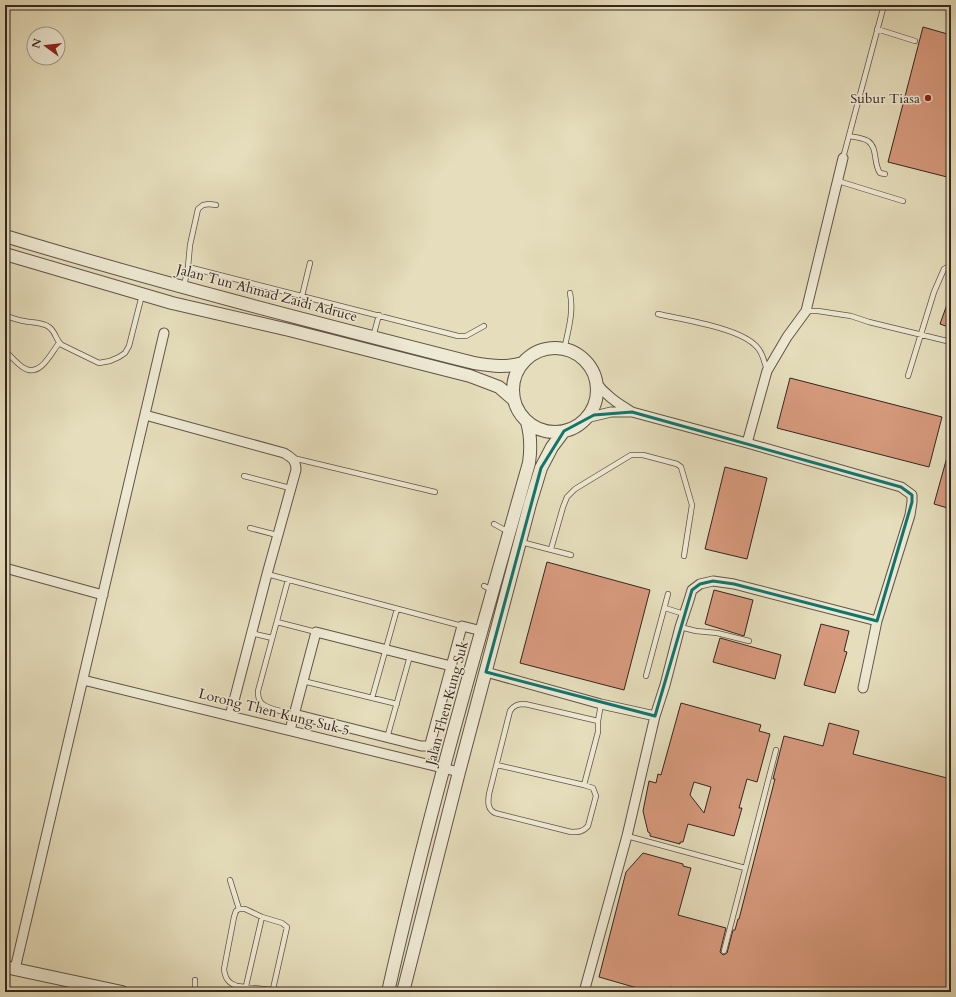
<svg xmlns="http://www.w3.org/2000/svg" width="956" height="997" viewBox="0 0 956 997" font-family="Cardo,serif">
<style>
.building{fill:#d6997c;stroke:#342621;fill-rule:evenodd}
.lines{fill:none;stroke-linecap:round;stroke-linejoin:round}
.service-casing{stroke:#605448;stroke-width:6}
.minor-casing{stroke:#605448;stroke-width:11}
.tertiary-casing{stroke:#605448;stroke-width:14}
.service{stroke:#eee9d3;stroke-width:4.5}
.minor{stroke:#eee9d3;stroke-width:9}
.tertiary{stroke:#eee9d3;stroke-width:12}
.marked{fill:none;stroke:#0f766e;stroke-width:3;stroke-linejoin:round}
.poi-dot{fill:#8f2418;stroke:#eee9d3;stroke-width:1.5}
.labels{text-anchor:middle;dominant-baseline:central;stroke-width:3;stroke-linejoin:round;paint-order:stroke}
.poi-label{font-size:14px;fill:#342621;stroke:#eee9d3;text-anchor:end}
.street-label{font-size:14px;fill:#342621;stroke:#eee9d3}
</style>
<rect width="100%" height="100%" fill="#e5ddbb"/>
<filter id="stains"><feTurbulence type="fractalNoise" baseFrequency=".005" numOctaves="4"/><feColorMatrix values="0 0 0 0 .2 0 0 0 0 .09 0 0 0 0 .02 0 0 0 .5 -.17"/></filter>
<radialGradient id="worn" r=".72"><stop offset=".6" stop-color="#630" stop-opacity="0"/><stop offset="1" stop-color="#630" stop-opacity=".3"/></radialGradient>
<path class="building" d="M923 27 951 35V178L888 162Z
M950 296H951V328L940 324Z
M790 378 942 417 929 467 777 428Z
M949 450H951V509L934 504Z
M725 467 767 478 747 559 705 549Z
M547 562 650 590 624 690 520 663Z
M714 590 753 600 744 636 705 624Z
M821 624 849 631 844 651 847 652 835 693 804 685Z
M720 638 781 655 775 679 713 662Z
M681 703 761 725 759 731 770 734 757 782 747 779 739 808H742L734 836 688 824 683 842H680V844L650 836V833L648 832 643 811 649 781 656 783 658 774 661 775ZM694 782 711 787 704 813 690 795Z
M829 723 859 731 853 754 951 779V992H820L806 989 805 992H689L670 987 668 992H651L599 977 626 872 643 853 683 864V866L691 868 678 915 726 928 720 952 723 955 727 953 733 930H735L738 919H739L775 779H773L784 736 823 746Z"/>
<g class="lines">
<g class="service-casing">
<path id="service" d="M836 5H847
M877 29 915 41
M849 136C855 137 863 138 868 141 878 148 873 163 880 173L885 174
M843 158 884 5
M838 181 903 201
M188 267 458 336H466L484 326
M184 286 188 267 190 245 198 209 203 205 209 204 216 205
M302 296 310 263
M806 311H818L851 316 869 322 951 342
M658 314C684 320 741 328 757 347 763 353 764 362 767 370
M5 316C11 317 17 320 24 321 32 323 42 322 49 327 56 332 56 341 62 345L99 363 110 361 119 357 125 353 129 346 142 295
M373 337 379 315
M564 350C568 331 574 312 570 293
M5 351C11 356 17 364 24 368 40 378 51 353 59 343
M908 376 934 292 944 269 951 265
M293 458 435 492
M244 476 290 488
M494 524 503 529 508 530
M250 528 277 535
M521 542 571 555
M551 549 563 507 567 497 575 489 631 455H643L677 464 681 467 692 505 684 556
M267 574 462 626
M288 580 258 691C258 695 258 698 260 701 264 709 286 712 294 714
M484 586 492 590
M665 608 684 614
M277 622 316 632
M680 627 696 631 717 633 749 641
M251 633 272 638
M646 676 668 594
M303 681 397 704
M372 698 397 609
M387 738 410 656
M497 765 584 785 598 732V721L601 704
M584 785 593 788 596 796 588 826C583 832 579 832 571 832L495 813C487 809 488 801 489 794L510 711C514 705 518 704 525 704L598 721
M627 836 745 868
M230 880 239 909
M724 951 776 750
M195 980V992
M246 986 262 917
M273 989 287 927 282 923 262 917 245 909H239L236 911 234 917 224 969C225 978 228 983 237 986L290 992"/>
</g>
<g class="minor-casing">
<path id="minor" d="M595 381C605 395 617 403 632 412
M145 415 284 453C292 458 296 460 296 470L267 574 230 716
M586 418 611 412H632L747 443 901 487 912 495V502L910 515 877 621 863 688
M747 443 767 371 787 337 806 311 843 158
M5 568 103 595
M486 672 601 704 655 716
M83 680 459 772
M294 714 421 746H427L430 744 462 626 482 631
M290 730 316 632 451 666
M15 969 164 333
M584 992 627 836 655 716 665 685 680 627 689 600 692 590 700 584 713 581 734 584 877 621"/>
</g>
<g class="tertiary-casing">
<path id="tertiary" d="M5 236C160 283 317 323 474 363 493 366 505 368 523 363
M5 254 172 303 289 330 470 376 499 387 514 400
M513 390a42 42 0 1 1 84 0a42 42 0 1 1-84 0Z
M5 967 122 992
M388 992C428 814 479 639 529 463 531 449 531 436 527 422
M403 992 459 772 530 504 541 468 552 447 564 431"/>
</g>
<use href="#service" class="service"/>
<use href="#minor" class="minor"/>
<use href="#tertiary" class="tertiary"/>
</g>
<path class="marked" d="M632 412 901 487 912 495V502L877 621 734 584 713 581 700 584 692 590 689 600 655 716 486 672 541 468 564 431 594 415Z"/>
<circle class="poi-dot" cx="928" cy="98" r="4"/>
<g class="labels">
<g class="poi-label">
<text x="920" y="98">Subur Tiasa</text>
</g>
<g class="street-label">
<text transform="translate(267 293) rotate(15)">Jalan Tun Ahmad Zaidi Adruce</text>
<text transform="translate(447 703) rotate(-75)">Jalan Then Kung Suk</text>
<text transform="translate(274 712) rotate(14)">Lorong Then Kung Suk 5</text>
</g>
</g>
<rect width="956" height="997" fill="none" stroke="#e5ddbb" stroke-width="20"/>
<rect x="6" y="6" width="944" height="985" fill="none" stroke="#342621" stroke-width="2"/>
<rect x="10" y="10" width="936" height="977" fill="none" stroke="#342621"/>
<g transform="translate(46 46) rotate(285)"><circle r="19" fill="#eee9d3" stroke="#a49b8c"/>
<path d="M0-3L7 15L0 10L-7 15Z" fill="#8f2418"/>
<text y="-6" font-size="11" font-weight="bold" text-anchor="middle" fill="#342621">N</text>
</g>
<rect width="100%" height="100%" filter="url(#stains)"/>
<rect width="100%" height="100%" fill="url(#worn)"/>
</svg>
